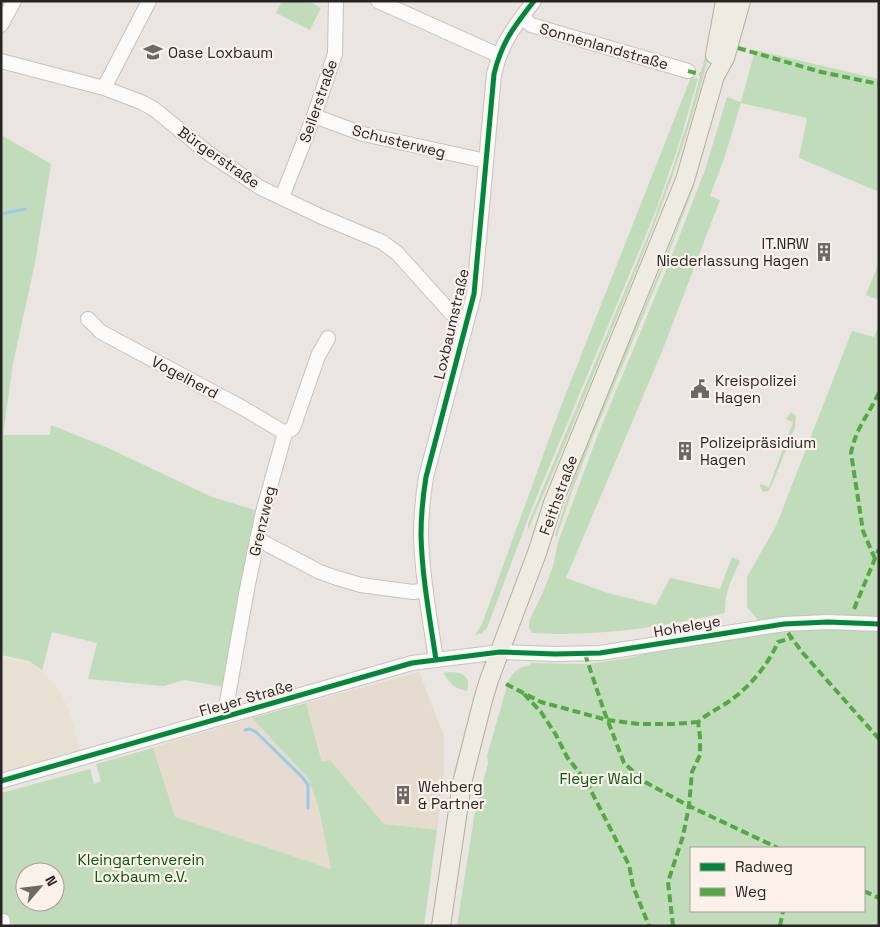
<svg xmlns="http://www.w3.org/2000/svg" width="880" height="927" viewBox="0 0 880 927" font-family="'Space Grotesk',sans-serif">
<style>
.commercial{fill:#e5dbce}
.industrial{fill:#e8e0d2}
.green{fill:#c1dcbb;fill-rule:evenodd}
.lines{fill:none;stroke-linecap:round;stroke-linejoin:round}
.stream{stroke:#99caec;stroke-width:3}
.minor-casing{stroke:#c6c2be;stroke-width:16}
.major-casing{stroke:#b5ad9d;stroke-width:20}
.minor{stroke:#fcfbfa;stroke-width:14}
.major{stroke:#eeebe3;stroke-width:18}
.quiet{stroke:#53aa43;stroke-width:4;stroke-dasharray:8 4;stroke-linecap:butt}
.cycleway-casing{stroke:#fbf1ea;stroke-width:8}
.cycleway{stroke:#00873e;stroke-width:5}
.labels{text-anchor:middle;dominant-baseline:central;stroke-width:4.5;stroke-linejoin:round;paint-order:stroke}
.street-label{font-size:15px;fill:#282422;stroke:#fbf1ea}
.poi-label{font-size:15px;fill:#282422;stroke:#fbf1ea;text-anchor:start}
.park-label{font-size:15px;fill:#045507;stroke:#fbf1ea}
</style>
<rect width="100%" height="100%" fill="#eae5e0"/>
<path class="commercial" d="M419 672 444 736V772L437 830 384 824 341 773 323 763 306 703Z
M252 718 308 778 318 805 331 869 164 814 148 749Z"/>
<path class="industrial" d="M1 658 30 663 56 685 67 706 82 755 1 777Z"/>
<path class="green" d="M282 1H308L321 8 310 30 276 13Z
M710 38 712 41C690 139 653 231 614 324 586 393 558 462 528 530V524L651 228 673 167 690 114Z
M755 50 879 79V192L799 158 807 118 741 103 725 156 710 196 720 200 661 354 566 578 608 593 656 605 670 578 720 589 732 557 740 561C732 579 724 593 725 613 661 627 597 637 532 633L529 629V621L544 590 553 566 558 542 597 437 669 263 705 170 727 97 741 102Z
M691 77 698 79 679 144 657 208 532 508 487 628 482 633 475 635 482 624 561 406Z
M1 135 51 164 35 263 13 363 3 435H50L51 425 108 448 212 497 258 511 224 687 184 680 164 686 88 679 97 643 52 632 42 670 29 661 1 655Z
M695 183 666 261 592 439 572 491 557 536H555C591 416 651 305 692 186Z
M879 262V300L866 295Z
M879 323V926H457L474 817 488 763 487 756 508 682C512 672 519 667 530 665V663L589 664 628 658 689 643 729 637 787 632 783 617 758 620 747 607V577L776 526 852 331 874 337ZM691 848H864V911H691Z
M791 412 796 416 795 427 771 487 768 491 763 492 760 486 761 484 769 487 793 422 786 419Z
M449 672C462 672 472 676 467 691 457 690 447 682 444 673Z
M306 703 322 762 330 760 384 824 437 830 424 926H17L1 917V793L90 769 94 784 101 781 96 764 153 748 175 817 331 869 318 805 308 778 252 718ZM25 872H55V902H25Z"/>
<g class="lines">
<path class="stream" d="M1 214 25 209
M245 730 250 729 256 732 302 777 308 785V808"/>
<g class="minor-casing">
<path id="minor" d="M378 1 498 55
M522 17 531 25 688 71
M1 25 14 1
M1 61 104 88 141 102 154 109 208 153 261 188 320 216 382 242 397 253 451 313 467 319
M104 88 149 1
M314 116 363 134 486 161
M282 197 314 116 335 54 336 1
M88 319 101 332 243 408 285 433
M257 539 320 572 337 578 361 585 413 592 426 590
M436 660C430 619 422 577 421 535 421 515 423 496 426 477L474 294 494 74C502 41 514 27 534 1
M230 715 227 702 247 589 263 512 285 433 293 428 318 356 328 338
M1 781 412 663 500 652 555 654 600 653 784 624 828 622 879 624
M1 922 3 921"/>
</g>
<g class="major-casing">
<path id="major" d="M715 55 725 1
M441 926 462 783 483 700 489 680 537 553 553 503 685 180 715 76 725 58 741 1"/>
</g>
<use href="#minor" class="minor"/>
<use href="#major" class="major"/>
<path class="quiet" d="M738 48 821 72 879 84
M688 71 700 74
M875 559 863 531 851 453C856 427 869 415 879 392
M854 609 879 549
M788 633 802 652 879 739
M585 654 604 711 624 763 645 782 689 806 778 848
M506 684 541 702 607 720 639 724H673L698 722
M524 694 541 712 556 735 567 757 586 781 629 865 633 886 649 926
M864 891 879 898
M673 926 668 882 683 836 689 806 692 772 700 755V737L698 722C708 713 718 709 728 702 749 688 768 665 778 642L792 638
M780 926 783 911"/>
<g class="cycleway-casing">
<path id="cycleway" d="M436 660C430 619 422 577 421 535 421 515 423 496 426 477L474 294 494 74C502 41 514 27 534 1
M1 781 412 663 500 652 555 654 600 653 784 624 828 622 879 624"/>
</g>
<use href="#cycleway" class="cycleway"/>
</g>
<defs>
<g id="school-bare" transform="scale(1.5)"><path d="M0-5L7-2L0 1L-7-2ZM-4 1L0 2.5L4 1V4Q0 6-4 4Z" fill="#6c6864" stroke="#fbf1ea" stroke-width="2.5" paint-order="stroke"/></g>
<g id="building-bare" transform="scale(1.5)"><path d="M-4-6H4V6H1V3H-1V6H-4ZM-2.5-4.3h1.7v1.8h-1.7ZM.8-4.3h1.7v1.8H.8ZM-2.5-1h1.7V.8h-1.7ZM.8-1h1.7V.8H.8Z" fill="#6c6864" stroke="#fbf1ea" stroke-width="2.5" paint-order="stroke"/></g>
<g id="civic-bare" transform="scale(1.5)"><path d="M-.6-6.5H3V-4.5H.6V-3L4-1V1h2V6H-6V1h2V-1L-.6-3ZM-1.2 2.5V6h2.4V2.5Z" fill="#6c6864" stroke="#fbf1ea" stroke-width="2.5" paint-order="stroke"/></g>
</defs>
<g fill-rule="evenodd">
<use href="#school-bare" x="153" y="52"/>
<use href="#building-bare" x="824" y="252"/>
<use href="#civic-bare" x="700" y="389"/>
<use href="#building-bare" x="685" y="451"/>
<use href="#building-bare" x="403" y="795"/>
</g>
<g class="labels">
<g class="street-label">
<text transform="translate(604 46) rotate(16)">Sonnenlandstraße</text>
<text transform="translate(318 101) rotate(-71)">Seilerstraße</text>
<text transform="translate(399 141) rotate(14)">Schusterweg</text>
<text transform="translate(219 157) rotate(35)">Bürgerstraße</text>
<text transform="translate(451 324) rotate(-77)">Loxbaumstraße</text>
<text transform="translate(185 377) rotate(28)">Vogelherd</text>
<text transform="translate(558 495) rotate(-70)">Feithstraße</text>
<text transform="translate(262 521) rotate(-77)">Grenzweg</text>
<text transform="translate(687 626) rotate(-10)">Hoheleye</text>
<text transform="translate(246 698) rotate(-16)">Fleyer Straße</text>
</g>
<g class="poi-label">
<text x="168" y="52">Oase Loxbaum</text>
<text x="809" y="243" text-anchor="end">IT.NRW<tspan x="809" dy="17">Niederlassung Hagen</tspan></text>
<text x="715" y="380">Kreispolizei<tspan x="715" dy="17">Hagen</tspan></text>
<text x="700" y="442">Polizeipräsidium<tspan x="700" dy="17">Hagen</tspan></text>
<text x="418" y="786">Wehberg<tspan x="418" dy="17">&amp; Partner</tspan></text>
</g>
<g class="park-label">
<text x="601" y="778">Fleyer Wald</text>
<text x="141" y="859">Kleingartenverein<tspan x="141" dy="17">Loxbaum e.V.</tspan></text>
</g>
</g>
<rect width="880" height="927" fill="none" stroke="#282422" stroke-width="5"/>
<rect x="690" y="847" width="175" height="65" fill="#fbf1ea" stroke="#a79f9a"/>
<rect x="700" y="863" width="25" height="8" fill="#00873e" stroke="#a79f9a"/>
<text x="735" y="872" font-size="15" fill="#282422">Radweg</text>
<rect x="700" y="888" width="25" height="8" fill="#53aa43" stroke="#a79f9a"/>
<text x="735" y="897" font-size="15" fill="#282422">Weg</text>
<g transform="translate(40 887) rotate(62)"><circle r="24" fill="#fbf1ea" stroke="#a79f9a"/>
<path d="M0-4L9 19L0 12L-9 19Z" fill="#6c6864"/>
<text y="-8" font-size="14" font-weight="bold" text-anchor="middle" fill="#282422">N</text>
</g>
</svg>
